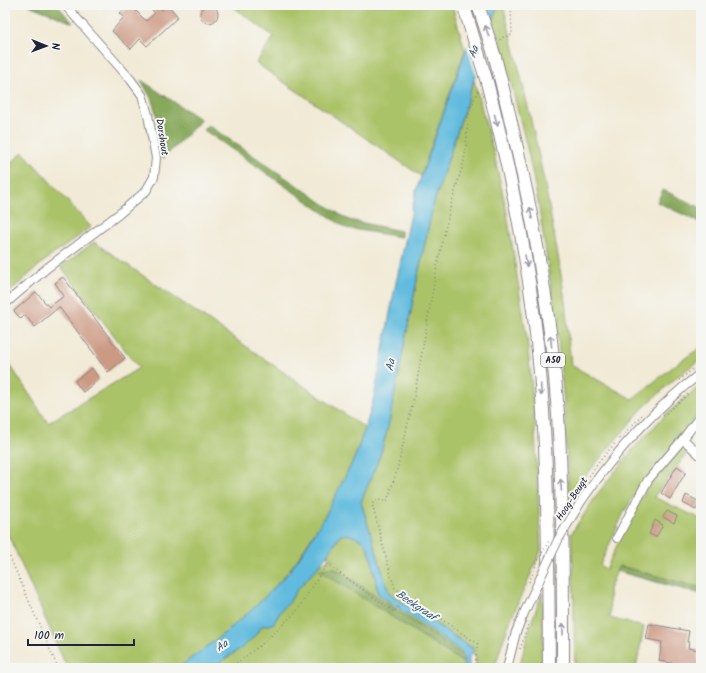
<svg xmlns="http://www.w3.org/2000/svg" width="706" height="673" viewBox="0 0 706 673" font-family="Kalam,sans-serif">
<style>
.green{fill:#abc368;stroke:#667252}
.forest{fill:#88a95c;stroke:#55664c}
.water{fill:#60bbde;stroke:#416e8c}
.pier{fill:#f1ead6}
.building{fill:#cc9983}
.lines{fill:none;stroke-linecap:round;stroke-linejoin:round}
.minor-casing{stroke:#8a8688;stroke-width:10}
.highway-casing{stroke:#8a8688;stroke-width:14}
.path{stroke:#8a8688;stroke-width:1.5;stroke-dasharray:1 3;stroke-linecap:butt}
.minor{stroke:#fff;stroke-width:8}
.highway{stroke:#fff;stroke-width:12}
.minor-bridge-casing{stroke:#8a8688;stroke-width:10;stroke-linecap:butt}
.highway-bridge-casing{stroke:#8a8688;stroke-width:14;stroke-linecap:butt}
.path-bridge{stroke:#8a8688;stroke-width:1.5;stroke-dasharray:1 3;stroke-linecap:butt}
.minor-bridge{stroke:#fff;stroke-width:8}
.highway-bridge{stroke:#fff;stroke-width:12}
.oneway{stroke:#9c9ca7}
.labels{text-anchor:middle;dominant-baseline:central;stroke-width:4;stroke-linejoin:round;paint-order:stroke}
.shield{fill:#f6f6f2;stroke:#626272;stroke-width:1}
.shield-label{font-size:9px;font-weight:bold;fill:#22223b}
.street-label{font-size:10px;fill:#22223b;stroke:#f6f6f2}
.water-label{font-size:11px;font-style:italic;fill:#385874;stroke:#f6f6f2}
</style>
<rect width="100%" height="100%" fill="#f6f6f2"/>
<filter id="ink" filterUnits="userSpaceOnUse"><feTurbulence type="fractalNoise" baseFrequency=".025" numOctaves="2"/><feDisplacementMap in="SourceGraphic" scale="8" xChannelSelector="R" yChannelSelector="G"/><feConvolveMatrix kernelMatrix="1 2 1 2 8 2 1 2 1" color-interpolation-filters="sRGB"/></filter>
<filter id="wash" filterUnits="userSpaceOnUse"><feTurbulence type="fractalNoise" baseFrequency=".012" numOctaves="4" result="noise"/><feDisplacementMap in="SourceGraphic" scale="16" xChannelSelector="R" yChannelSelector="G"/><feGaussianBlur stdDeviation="0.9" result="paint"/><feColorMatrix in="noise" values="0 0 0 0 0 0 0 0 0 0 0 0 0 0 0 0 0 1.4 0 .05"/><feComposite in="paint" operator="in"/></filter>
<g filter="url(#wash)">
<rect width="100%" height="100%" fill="#f1ead6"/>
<path class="green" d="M231 5H452L465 50 421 176 256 63 274 37Z
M498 5H503L506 17C529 106 549 196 563 287 567 312 568 339 571 365L632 399 678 363 701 347V359L678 376 642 409 586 475 569 502 564 403 556 319 539 208 529 156 503 51 493 21Z
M474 80 494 154 507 213 527 339 534 410 541 551 511 619 501 646 495 668H475L476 656 472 653 473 648 389 593 361 502 381 453 389 423 418 275 433 206Z
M23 152 91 227 43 262 5 296V169Z
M94 242 365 428 354 459 340 487 326 514 297 560 274 589 256 606 226 632 178 668H67L11 541 5 530V357L48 423 139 368 61 267Z
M701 385V411L637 491 624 512 600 565 606 569 633 511 649 485 681 445 688 452 654 497 701 519V588L619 566 609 589 610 618 644 627 636 668H575L573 567 571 534 598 493 633 449 666 414Z
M347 534C354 536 362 539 366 545 372 553 375 583 378 594L450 642 461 651 463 655 333 567 320 570 464 663 463 668H211C230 656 249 645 262 626L273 624 283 608 289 603 296 591 318 567 328 560H334L327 556 341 535Z
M542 593 543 613 544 668H519L530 626Z"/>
<path class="forest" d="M29 5H57L73 23Z
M141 80 201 120 163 159 156 113 151 98Z
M208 125 345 218 349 220 401 231V237L346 228 204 130Z
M663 190 701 208V223L657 202Z
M619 566 701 588V594L616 571Z
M333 567 463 655 464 663 319 570Z"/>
<path class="water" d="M482 5H498L433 206 418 275 389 423 381 453 361 502 389 593 473 649 474 651 469 656V668H463L464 659 461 651 378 594C375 582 373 554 366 545 361 538 350 533 341 535L318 567 296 591 289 603 283 608 273 624 262 626 253 638 243 647 211 668H178L226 632 256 606 289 572 305 549 326 514 354 459 366 426 374 397 394 292 416 191Z"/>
<path class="pier" d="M479 5H487L494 25 477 79 466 43Z"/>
<g id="blocks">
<path class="building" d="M121 5H130L146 21 155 13 146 5H156L162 10 168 5 178 17 147 46 140 39 131 49 112 31 124 17 120 13 125 9Z
M200 14a9 9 0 1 1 18 0a9 9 0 1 1-18 0Z
M63 277 125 358 108 372 59 307 35 327 25 315 21 319 14 311 36 292 49 307 64 296 55 283Z
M92 368 99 379 83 392 75 381Z
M677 466 686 472 670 499 661 493Z
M686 495 700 502 696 510 683 503Z
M667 511 677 516 674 523 663 517Z
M655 520 663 525 656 537 649 534Z
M649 624 689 631 687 642H689L688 648 699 650 698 659H701L699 668H688L671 665 672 663 659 661 662 642 646 639Z"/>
</g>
</g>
<g filter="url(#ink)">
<use href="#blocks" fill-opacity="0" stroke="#8a8688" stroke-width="1"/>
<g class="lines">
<g class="minor-casing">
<path id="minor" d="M5 304 47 268 119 214 146 191 154 177 156 158 148 115 142 95 131 80 65 5
M701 415 683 439 701 456
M582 500C616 451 654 409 701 373
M617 538 648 480 683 439
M507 668 516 632 524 613"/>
</g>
<g class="highway-casing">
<path id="highway" d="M495 57C525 174 550 293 558 414 563 499 563 583 563 668
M487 82C507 159 524 238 534 317 549 433 548 551 549 668"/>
</g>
<path class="path" d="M500 40 501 38 512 35 511 6 512 5
M696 367 701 363
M679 380 693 369
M663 416 690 392
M619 439 644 413
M580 489 599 462 615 443
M5 546 58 668
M478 644 395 588 391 576 372 504 377 500 387 501 397 470 414 398 437 266 450 208 464 161 467 136V121L471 107 479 88
M520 649 529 622
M230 668 262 644 297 611 327 564 394 612 407 596
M475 668 478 640"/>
<use href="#minor" class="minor"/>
<use href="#highway" class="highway"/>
<g class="minor-bridge-casing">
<path id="minor-bridge" d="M524 613 558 540 582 500"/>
</g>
<g class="highway-bridge-casing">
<path id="highway-bridge" d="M478 5 495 57
M465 10 487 82"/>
</g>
<path class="path-bridge" d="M529 582 539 558 549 541"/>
<use href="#minor-bridge" class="minor-bridge"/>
<use href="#highway-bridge" class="highway-bridge"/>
</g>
<defs><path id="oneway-shaft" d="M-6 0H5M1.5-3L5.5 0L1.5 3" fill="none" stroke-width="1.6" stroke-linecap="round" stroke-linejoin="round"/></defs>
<g class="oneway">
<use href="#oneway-shaft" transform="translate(487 31) rotate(-108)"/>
<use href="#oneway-shaft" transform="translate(496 120) rotate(75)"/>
<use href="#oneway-shaft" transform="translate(531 213) rotate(-100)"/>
<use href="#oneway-shaft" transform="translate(526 261) rotate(81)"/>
<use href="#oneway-shaft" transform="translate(551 341) rotate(-96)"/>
<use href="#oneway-shaft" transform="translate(541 390) rotate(87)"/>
<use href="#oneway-shaft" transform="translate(561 485) rotate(-93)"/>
<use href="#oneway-shaft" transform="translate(563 629) rotate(-90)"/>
</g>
</g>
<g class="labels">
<rect class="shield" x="541" y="353" width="24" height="14" rx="3"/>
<g class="shield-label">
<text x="553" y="360">A50</text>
</g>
<g class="street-label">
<text transform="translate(162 137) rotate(81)">Dorshout</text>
<text transform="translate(572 499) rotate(-57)">Hoog-Beugt</text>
</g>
<g class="water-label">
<text transform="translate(474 52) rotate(-71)">Aa</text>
<text transform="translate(391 365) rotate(-79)">Aa</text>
<text transform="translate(416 606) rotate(34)">Beekgraaf</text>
<text transform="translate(222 646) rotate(-36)">Aa</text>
</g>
</g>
<rect width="706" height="673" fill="none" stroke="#f6f6f2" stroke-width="20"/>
<g transform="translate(46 46) rotate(91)" stroke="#f6f6f2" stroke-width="3" paint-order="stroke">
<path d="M0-3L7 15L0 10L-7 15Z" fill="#22223b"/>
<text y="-6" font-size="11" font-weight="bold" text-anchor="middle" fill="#22223b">N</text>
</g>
<path d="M28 639v6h106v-6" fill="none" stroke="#22223b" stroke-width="2"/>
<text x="34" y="639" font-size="12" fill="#22223b" stroke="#f6f6f2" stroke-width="3" paint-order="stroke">100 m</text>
</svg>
